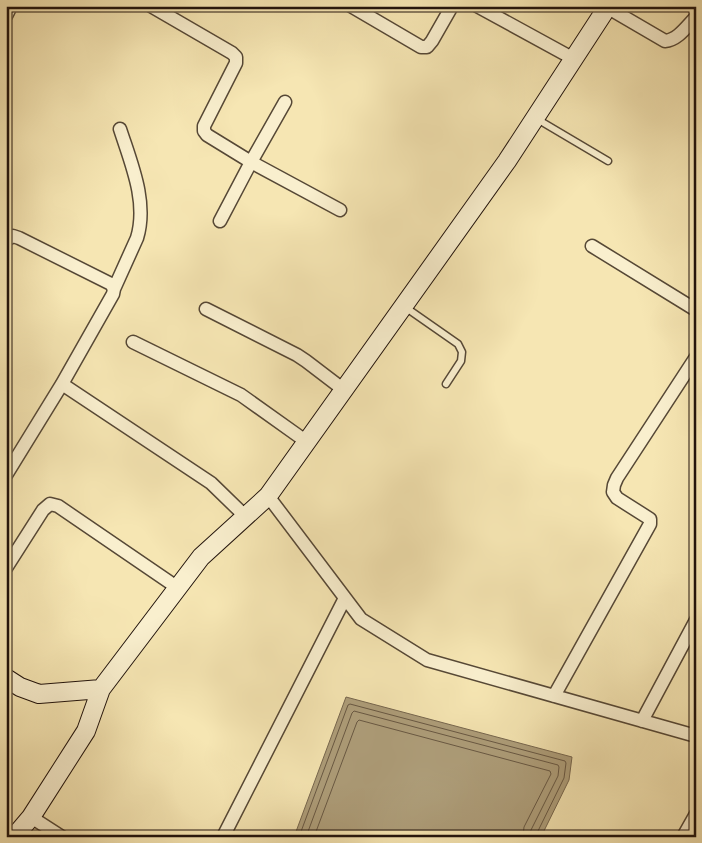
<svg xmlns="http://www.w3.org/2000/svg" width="702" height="843" viewBox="0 0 702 843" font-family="'EB Garamond',serif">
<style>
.water{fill:#ae9e7a;stroke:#76664e}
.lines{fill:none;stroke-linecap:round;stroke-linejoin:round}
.shore{stroke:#685843;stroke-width:1}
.lane-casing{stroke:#564836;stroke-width:9}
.street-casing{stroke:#564836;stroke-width:15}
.secondary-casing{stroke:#21130c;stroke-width:20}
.lane{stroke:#f9efce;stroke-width:6}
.street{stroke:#f9efce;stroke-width:12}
.secondary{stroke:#f9efce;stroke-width:18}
</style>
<rect width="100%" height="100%" fill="#f6e6b3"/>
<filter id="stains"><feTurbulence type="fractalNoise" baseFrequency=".004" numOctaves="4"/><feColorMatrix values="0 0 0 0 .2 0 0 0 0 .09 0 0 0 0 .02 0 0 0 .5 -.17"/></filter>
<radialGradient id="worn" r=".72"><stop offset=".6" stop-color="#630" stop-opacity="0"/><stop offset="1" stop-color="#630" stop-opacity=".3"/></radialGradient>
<path class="water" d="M346 697 572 757 569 780 541 837H294Z"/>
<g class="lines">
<path class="shore" d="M299 837 348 705 350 704 565 761 566 763 564 778 537 833V837
M306 837 352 713 354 711 558 765 559 767 558 776 531 830 530 837
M314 837 357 722 359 720 550 771 551 774 524 827 523 837"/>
<g class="lane-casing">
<path id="lane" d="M537 119 608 161
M405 307 458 344 462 352 461 361 446 384"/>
</g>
<g class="street-casing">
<path id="street" d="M151 6 232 53 236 57V63L204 126V131L207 135 251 162 340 210
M351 6 421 47H427L432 41 452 6
M477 6 574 59
M605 6 665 41C678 40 687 26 696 17
M6 16 11 6
M220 221 251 162 285 102
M6 240 13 236 19 238 111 284 114 289 113 294 62 384 6 475
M592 246 696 310
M114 289 137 238C148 202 131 163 120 129
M206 309 297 355 306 361 344 390
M133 342 241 395 307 442
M62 384 211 483 246 517
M268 496 361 619 427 660 696 736
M6 568 43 510 50 504 58 506 178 588
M554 696 650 524V519L617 498 613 492 614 485 617 478 696 357
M642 721 696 620
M31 817 62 837
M223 837 345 598
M683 837 696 814"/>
</g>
<g class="secondary-casing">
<path id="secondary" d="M6 678 20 687 39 694 101 689
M14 837 31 817 86 731 101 689 201 557 268 496 507 161 608 6"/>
</g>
<use href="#lane" class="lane"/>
<use href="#street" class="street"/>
<use href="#secondary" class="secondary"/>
</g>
<rect width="702" height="843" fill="none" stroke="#f6e6b3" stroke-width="25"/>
<rect x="8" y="8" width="687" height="828" fill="none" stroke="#21130c" stroke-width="2.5"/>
<rect x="12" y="12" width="677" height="818" fill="none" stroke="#21130c"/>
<rect width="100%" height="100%" filter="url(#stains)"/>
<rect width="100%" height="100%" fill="url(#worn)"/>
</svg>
